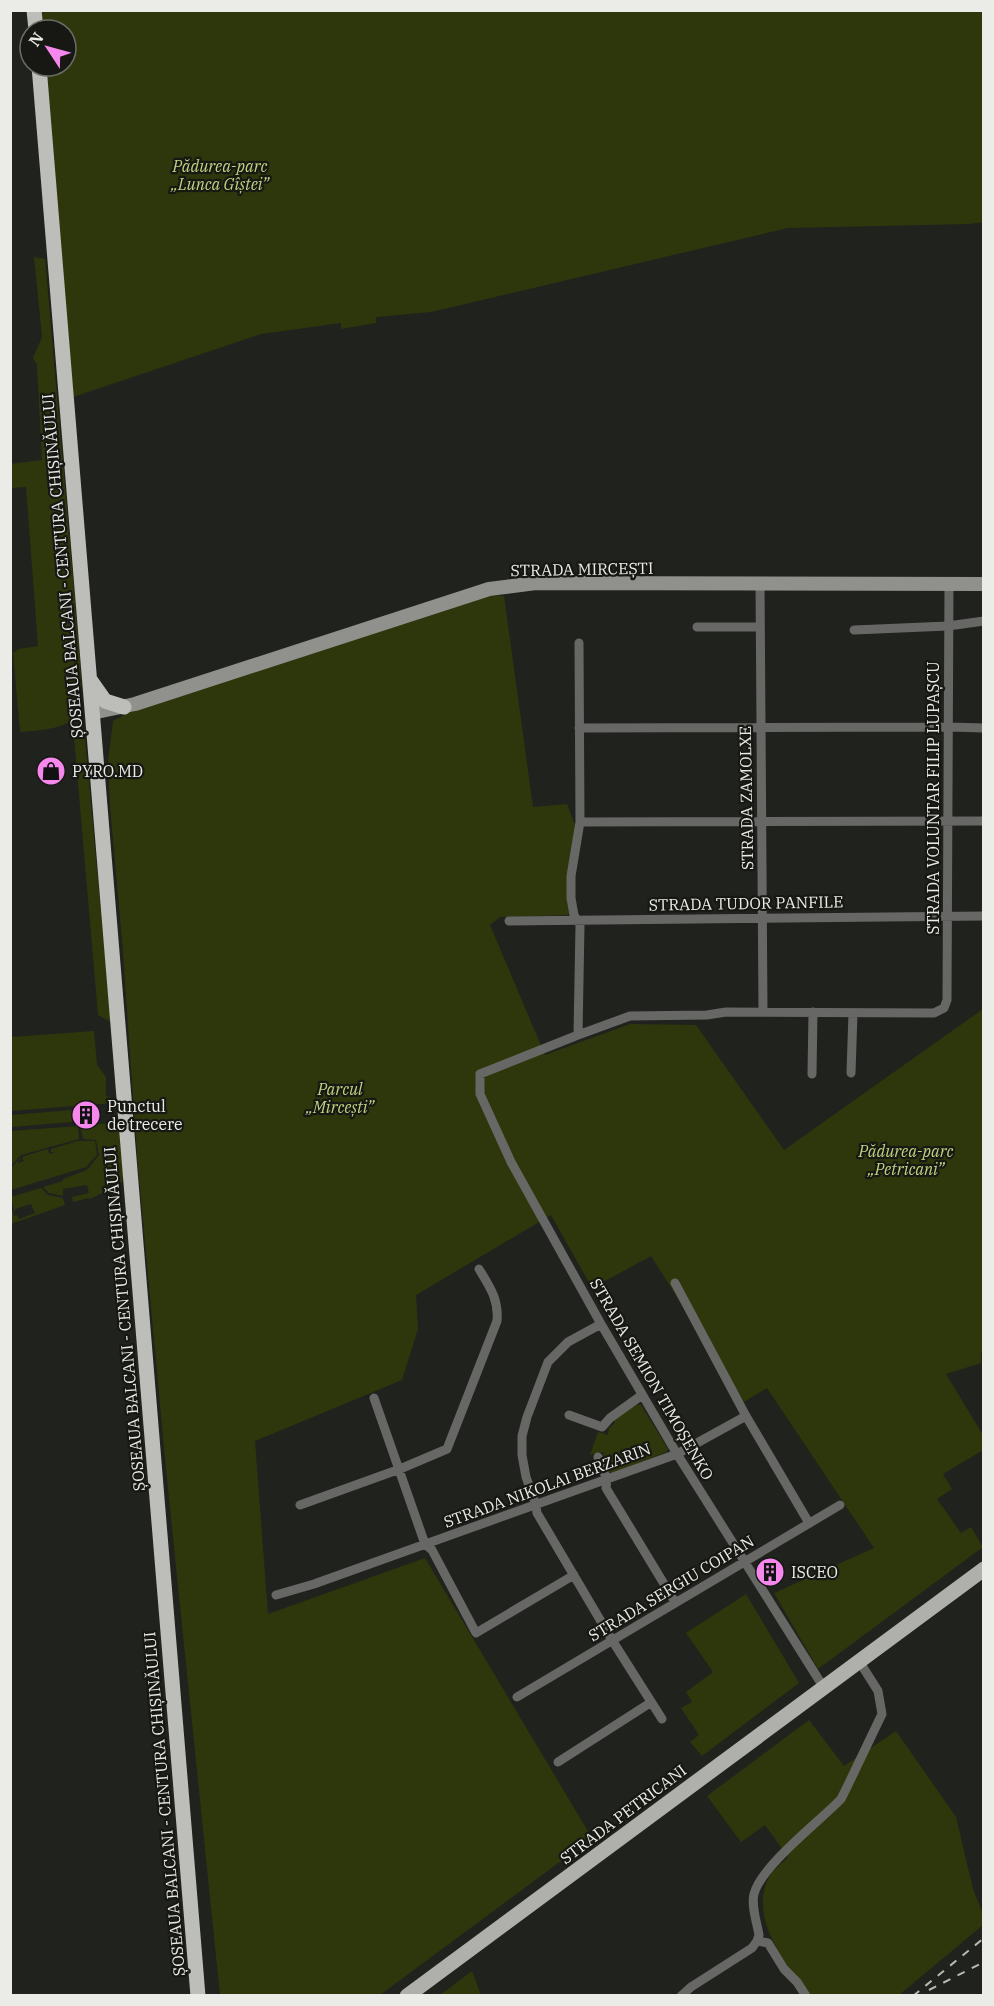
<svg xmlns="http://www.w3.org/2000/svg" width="994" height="2006" viewBox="0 0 994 2006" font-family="'IBM Plex Serif',serif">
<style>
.green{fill:#2e370c}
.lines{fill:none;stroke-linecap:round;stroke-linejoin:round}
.minor{stroke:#676866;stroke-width:9}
.secondary{stroke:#90918d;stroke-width:14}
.primary{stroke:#afb0ab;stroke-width:15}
.trunk{stroke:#bdbeb9;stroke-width:15}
.rail{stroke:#b8b9b5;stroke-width:2;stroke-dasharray:8 8;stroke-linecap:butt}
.labels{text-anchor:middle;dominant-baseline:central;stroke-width:4.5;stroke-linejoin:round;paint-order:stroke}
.park-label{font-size:16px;font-style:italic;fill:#bed37f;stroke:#171814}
.street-label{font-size:16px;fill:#ebece8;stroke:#171814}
.poi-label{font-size:16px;fill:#ebece8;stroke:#171814;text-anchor:start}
</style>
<rect width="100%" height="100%" fill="#20221d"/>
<path class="green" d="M41 11H983V222L969 224 788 228 431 312 376 317V323L341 329V323L261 334 73 397 45 66H66V30H42Z
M34 257 45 259 80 658 82 712C64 730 44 730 20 732L13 653 18 649 38 646 26 487 11 488 10 464 42 460 37 365 33 358 42 337Z
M480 595 504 596 533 807 567 804 575 825 570 862 572 915 500 917 490 925 545 1055 630 1024 696 1025 784 1150 983 1009V1353H981V1363L946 1374 983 1435V1450L943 1474 952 1489 937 1499 961 1533 971 1527 983 1547 818 1669 774 1593 874 1548 767 1388 744 1402 651 1256 592 1288 551 1215 416 1295 418 1329 402 1380 255 1441 268 1614 425 1558 592 1838 380 1995H220L166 1469 138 1166 122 940 110 806 108 760 113 721 146 704Z
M74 737 85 739 111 1022 98 1015Z
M94 1031 97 1065 106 1077V1096L112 1098V1103L11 1111V1037Z
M72 1110 74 1120 72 1122 11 1127V1115Z
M114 1123 119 1127 124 1179 117 1186 90 1199 88 1198 73 1202 72 1197 89 1193 87 1185 63 1189V1196L49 1193 43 1187 63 1181V1179L87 1170 99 1155 96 1140 83 1139 80 1125Z
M78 1126 79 1139 21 1155 11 1166V1131Z
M78 1141H95L97 1155 86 1167 11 1190V1168L20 1158 21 1160 18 1161V1163L24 1161 22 1157 47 1149 50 1154 55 1152H51V1149Z
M41 1188 48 1195 63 1198 65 1205 11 1224V1206L14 1216 17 1215 19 1219 35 1213 31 1204 15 1209V1214L11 1197Z
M634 1404 641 1405 668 1449 667 1452 612 1473 608 1472 603 1452 590 1455 598 1432 608 1435 609 1428 614 1424 615 1418Z
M746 1594 799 1683 702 1756 690 1742 699 1735 681 1708 692 1702 686 1692 713 1672 686 1633Z
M809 1720 844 1766 896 1731 956 1817 973 1889 983 1914V1925L899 1995H806C785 1962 748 1917 769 1877 773 1869 783 1863 788 1857L765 1825 741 1842 707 1796Z
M472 1971 481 1995H440Z"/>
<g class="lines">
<path class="minor" d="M760 583 763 1011
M697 627H760
M854 630 948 626 984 621
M579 728 949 727 984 728
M580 822 984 821
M509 921 984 916
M578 1035 580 925 574 915 571 898V876L580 822 579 643
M851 1073 853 1013
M812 1074 813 1012
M675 1283 746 1416 809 1523
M601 1324 568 1342 548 1362 527 1417 522 1436V1455L526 1477 536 1505 537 1513 612 1640 662 1719
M374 1398 425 1544 432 1550 476 1633 574 1575
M569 1415 602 1427 610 1418 642 1395
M598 1457 607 1480 606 1488 675 1602
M300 1505 400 1469 447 1449 497 1321C499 1300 490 1287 479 1269
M276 1595 314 1584 677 1454 746 1416
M824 1688 677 1454 601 1324 511 1162 480 1094V1074L578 1035 630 1016 707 1015 726 1012 934 1013 944 1008 947 1000 949 584
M517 1697 840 1505
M558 1762 650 1703
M757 1941 768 1943 784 1969 797 1982 806 1996
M681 1996 691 1987 752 1948 757 1941 759 1935C757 1923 751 1906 754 1894 761 1866 820 1821 841 1799L847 1787 882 1714 878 1691 859 1661"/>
<path class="secondary" d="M92 713 135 704 489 589 536 583 984 584"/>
<path class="primary" d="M407 1996 984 1569"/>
<path class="trunk" d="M34 10 36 30
M39 66 198 1996
M91 681 105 701 124 707"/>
<path class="rail" d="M929 1990 984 1962
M913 1996 984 1938"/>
</g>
<defs>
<g id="shop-disc" transform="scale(1.5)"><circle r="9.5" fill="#f688ed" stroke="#171814"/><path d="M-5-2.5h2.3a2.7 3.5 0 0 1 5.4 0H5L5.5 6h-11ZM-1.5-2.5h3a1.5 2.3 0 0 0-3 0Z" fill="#111"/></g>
<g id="building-disc" transform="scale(1.5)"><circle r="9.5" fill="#f688ed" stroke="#171814"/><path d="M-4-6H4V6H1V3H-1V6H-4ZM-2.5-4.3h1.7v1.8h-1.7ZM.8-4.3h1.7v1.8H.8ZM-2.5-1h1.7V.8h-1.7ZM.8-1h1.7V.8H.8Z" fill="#111"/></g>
</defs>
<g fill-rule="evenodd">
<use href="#shop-disc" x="51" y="771"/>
<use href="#building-disc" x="86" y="1115"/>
<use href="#building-disc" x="770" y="1572"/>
</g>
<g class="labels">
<g class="park-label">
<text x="220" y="166">Pădurea-parc<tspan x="220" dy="18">„Lunca Gîștei”</tspan></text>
<text x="340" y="1089">Parcul<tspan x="340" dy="18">„Mircești”</tspan></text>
<text x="906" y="1151">Pădurea-parc<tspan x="906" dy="18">„Petricani”</tspan></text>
</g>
<g class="street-label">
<text transform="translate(62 566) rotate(-95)">ȘOSEAUA BALCANI - CENTURA CHIȘINĂULUI</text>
<text transform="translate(582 569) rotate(-1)">STRADA MIRCEȘTI</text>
<text transform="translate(746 798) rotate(-91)">STRADA ZAMOLXE</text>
<text transform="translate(933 798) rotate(-90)">STRADA VOLUNTAR FILIP LUPAȘCU</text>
<text transform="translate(746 903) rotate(-1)">STRADA TUDOR PANFILE</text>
<text transform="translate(124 1319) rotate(-95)">ȘOSEAUA BALCANI - CENTURA CHIȘINĂULUI</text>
<text transform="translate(652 1379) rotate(60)">STRADA SEMION TIMOȘENKO</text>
<text transform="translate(547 1485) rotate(-20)">STRADA NIKOLAI BERZARIN</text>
<text transform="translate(671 1588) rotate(-31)">STRADA SERGIU COIPAN</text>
<text transform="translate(164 1804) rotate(-95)">ȘOSEAUA BALCANI - CENTURA CHIȘINĂULUI</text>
<text transform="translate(623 1814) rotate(-37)">STRADA PETRICANI</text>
</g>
<g class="poi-label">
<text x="72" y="771">PYRO.MD</text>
<text x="107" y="1106">Punctul<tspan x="107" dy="18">de trecere</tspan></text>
<text x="791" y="1572">ISCEO</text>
</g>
</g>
<rect width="994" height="2006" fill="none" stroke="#ebece8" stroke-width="24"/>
<g transform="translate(48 48) rotate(306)"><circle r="28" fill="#171814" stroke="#6c6d69" stroke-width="1.5"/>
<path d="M0-4.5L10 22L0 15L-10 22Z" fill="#f688ed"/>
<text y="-9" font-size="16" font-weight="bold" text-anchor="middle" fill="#ebece8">N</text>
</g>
</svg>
